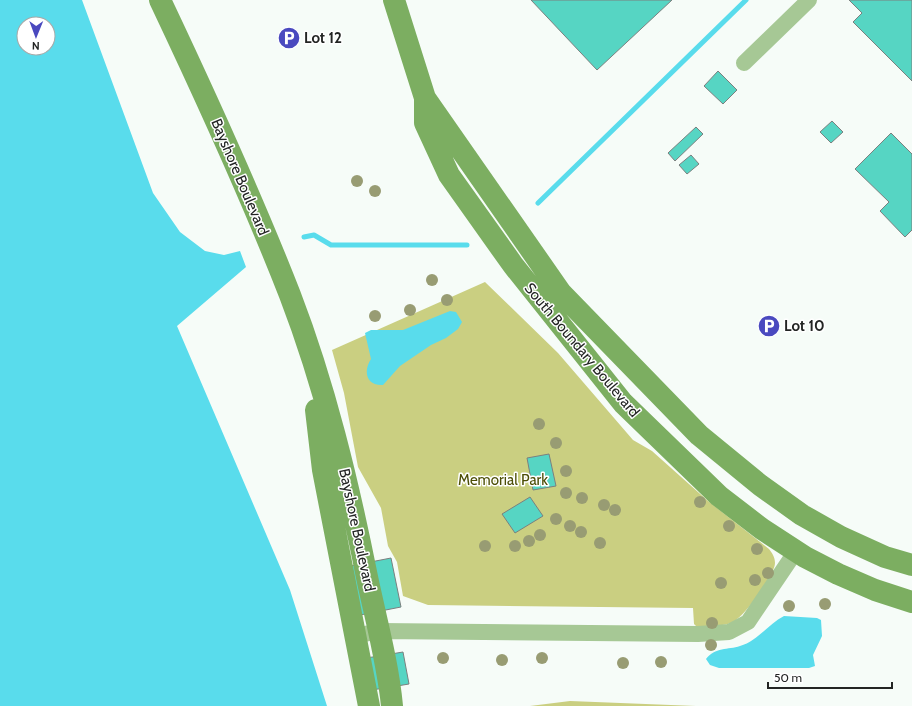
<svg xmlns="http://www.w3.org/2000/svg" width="912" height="706" viewBox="0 0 912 706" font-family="Cabin,sans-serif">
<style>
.green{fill:#cacf81}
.water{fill:#59dcec;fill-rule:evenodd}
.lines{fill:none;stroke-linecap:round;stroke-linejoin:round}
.stream{stroke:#59dcec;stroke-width:5}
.building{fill:#56d5c3;stroke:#7b807f}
.street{stroke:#a6c895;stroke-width:16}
.secondary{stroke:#7cae61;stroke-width:22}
.tree{fill:#989c73}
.labels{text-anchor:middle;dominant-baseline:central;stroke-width:3;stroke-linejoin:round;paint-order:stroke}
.poi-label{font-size:15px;font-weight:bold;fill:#232524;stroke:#fff;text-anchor:start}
.street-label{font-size:15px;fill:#232524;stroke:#fff}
.park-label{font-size:15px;fill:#4c4e06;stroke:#fff}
</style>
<rect width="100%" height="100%" fill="#f6fcf8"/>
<path class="green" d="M485 282 558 353 633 440 652 451 708 501 769 549C772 553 775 557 775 563 775 575 744 617 733 622 722 627 708 626 696 626L694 624 693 608 428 605 403 596 397 562 388 546 381 508 358 467 344 393 332 350Z
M570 701 696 706H530Z"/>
<path class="water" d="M0 0H82L153 193 180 232 205 251 224 255 240 251 246 267 177 326 290 590 327 706H0ZM24 24H48V48H24Z
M450 311 456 312 462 322 458 329 446 338 431 345 400 366 383 385C366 386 363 371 371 359L365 333 371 330H403Z
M784 616 817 618 821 620 822 636 813 655 815 666 809 668H719L710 665 706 659C715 647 728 650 740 646 758 641 768 624 784 616Z"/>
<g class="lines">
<path class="stream" d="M538 203 746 0
M304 237 314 235 331 245H467"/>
</g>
<path class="building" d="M531 0H672L597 70Z
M849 0H912V81L853 22 862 13Z
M718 71 737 90 723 104 704 86Z
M832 121 843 132 831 143 820 132Z
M696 127 703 134 675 161 668 153Z
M891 133 912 154V230L905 237 880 211 889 202 855 169Z
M691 155 699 164 687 174 679 165Z
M549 454 556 486 533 490 527 458Z
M530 497 543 516 515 533 502 514Z
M391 558 401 607 360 615 350 566Z
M403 652 409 684 385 688 379 656Z
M379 656 385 688 371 690 366 658Z"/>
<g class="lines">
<path class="street" d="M744 63 809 0
M355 636 379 631 698 634 729 632 748 622 796 551"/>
<path class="secondary" d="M160 0C206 97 251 195 290 295 325 386 348 482 367 577 376 620 388 663 392 706
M394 0 425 98 561 293 699 435 760 485 802 515 841 537 885 557 912 565
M425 98V123L449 175 513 265 623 403 719 496 762 529 805 557 838 574 875 590 912 602
M316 410 323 470 369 706"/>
</g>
<g class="tree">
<circle cx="357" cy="181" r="6"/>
<circle cx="375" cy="191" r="6"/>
<circle cx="432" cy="280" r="6"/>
<circle cx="447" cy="300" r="6"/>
<circle cx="410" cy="310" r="6"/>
<circle cx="375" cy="316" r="6"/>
<circle cx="539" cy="424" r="6"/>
<circle cx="556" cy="443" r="6"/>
<circle cx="566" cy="471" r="6"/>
<circle cx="566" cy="493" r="6"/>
<circle cx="582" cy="498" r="6"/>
<circle cx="700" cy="502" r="6"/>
<circle cx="604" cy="505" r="6"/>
<circle cx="615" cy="510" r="6"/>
<circle cx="556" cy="519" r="6"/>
<circle cx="570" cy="526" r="6"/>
<circle cx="729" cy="526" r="6"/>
<circle cx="581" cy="532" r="6"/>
<circle cx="540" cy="535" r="6"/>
<circle cx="529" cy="541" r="6"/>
<circle cx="600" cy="543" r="6"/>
<circle cx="485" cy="546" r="6"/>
<circle cx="515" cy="546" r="6"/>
<circle cx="757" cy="549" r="6"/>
<circle cx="768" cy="573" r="6"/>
<circle cx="755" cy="580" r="6"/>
<circle cx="721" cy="583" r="6"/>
<circle cx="825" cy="604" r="6"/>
<circle cx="789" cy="606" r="6"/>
<circle cx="712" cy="623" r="6"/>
<circle cx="711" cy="645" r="6"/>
<circle cx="443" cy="658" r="6"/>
<circle cx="542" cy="658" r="6"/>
<circle cx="502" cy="660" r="6"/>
<circle cx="661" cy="662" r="6"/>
<circle cx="623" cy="663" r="6"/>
</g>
<defs>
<g id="parking-disc" transform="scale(1.15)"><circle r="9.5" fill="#4a49bf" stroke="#fff"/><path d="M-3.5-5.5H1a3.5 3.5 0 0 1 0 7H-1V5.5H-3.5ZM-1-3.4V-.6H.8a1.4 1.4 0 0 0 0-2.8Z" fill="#fff"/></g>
</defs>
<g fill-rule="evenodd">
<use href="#parking-disc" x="289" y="38"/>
<use href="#parking-disc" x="769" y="326"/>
</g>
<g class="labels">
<g class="poi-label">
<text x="304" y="38">Lot 12</text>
<text x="784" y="326">Lot 10</text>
</g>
<g class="street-label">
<text transform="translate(240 177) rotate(67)">Bayshore Boulevard</text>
<text transform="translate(582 350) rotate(50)">South Boundary Boulevard</text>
<text transform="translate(357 530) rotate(78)">Bayshore Boulevard</text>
</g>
<g class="park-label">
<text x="503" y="480">Memorial Park</text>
</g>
</g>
<g transform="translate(36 36) rotate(181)"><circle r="19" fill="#ffffff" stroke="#a7a8a7"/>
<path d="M0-3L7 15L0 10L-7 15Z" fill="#4a49bf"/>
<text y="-6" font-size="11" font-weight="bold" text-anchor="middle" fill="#232524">N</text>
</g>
<path d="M768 682v6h124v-6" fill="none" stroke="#232524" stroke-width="2"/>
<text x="774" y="682" font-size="12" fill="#232524" stroke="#ffffff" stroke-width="3" paint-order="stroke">50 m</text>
</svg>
